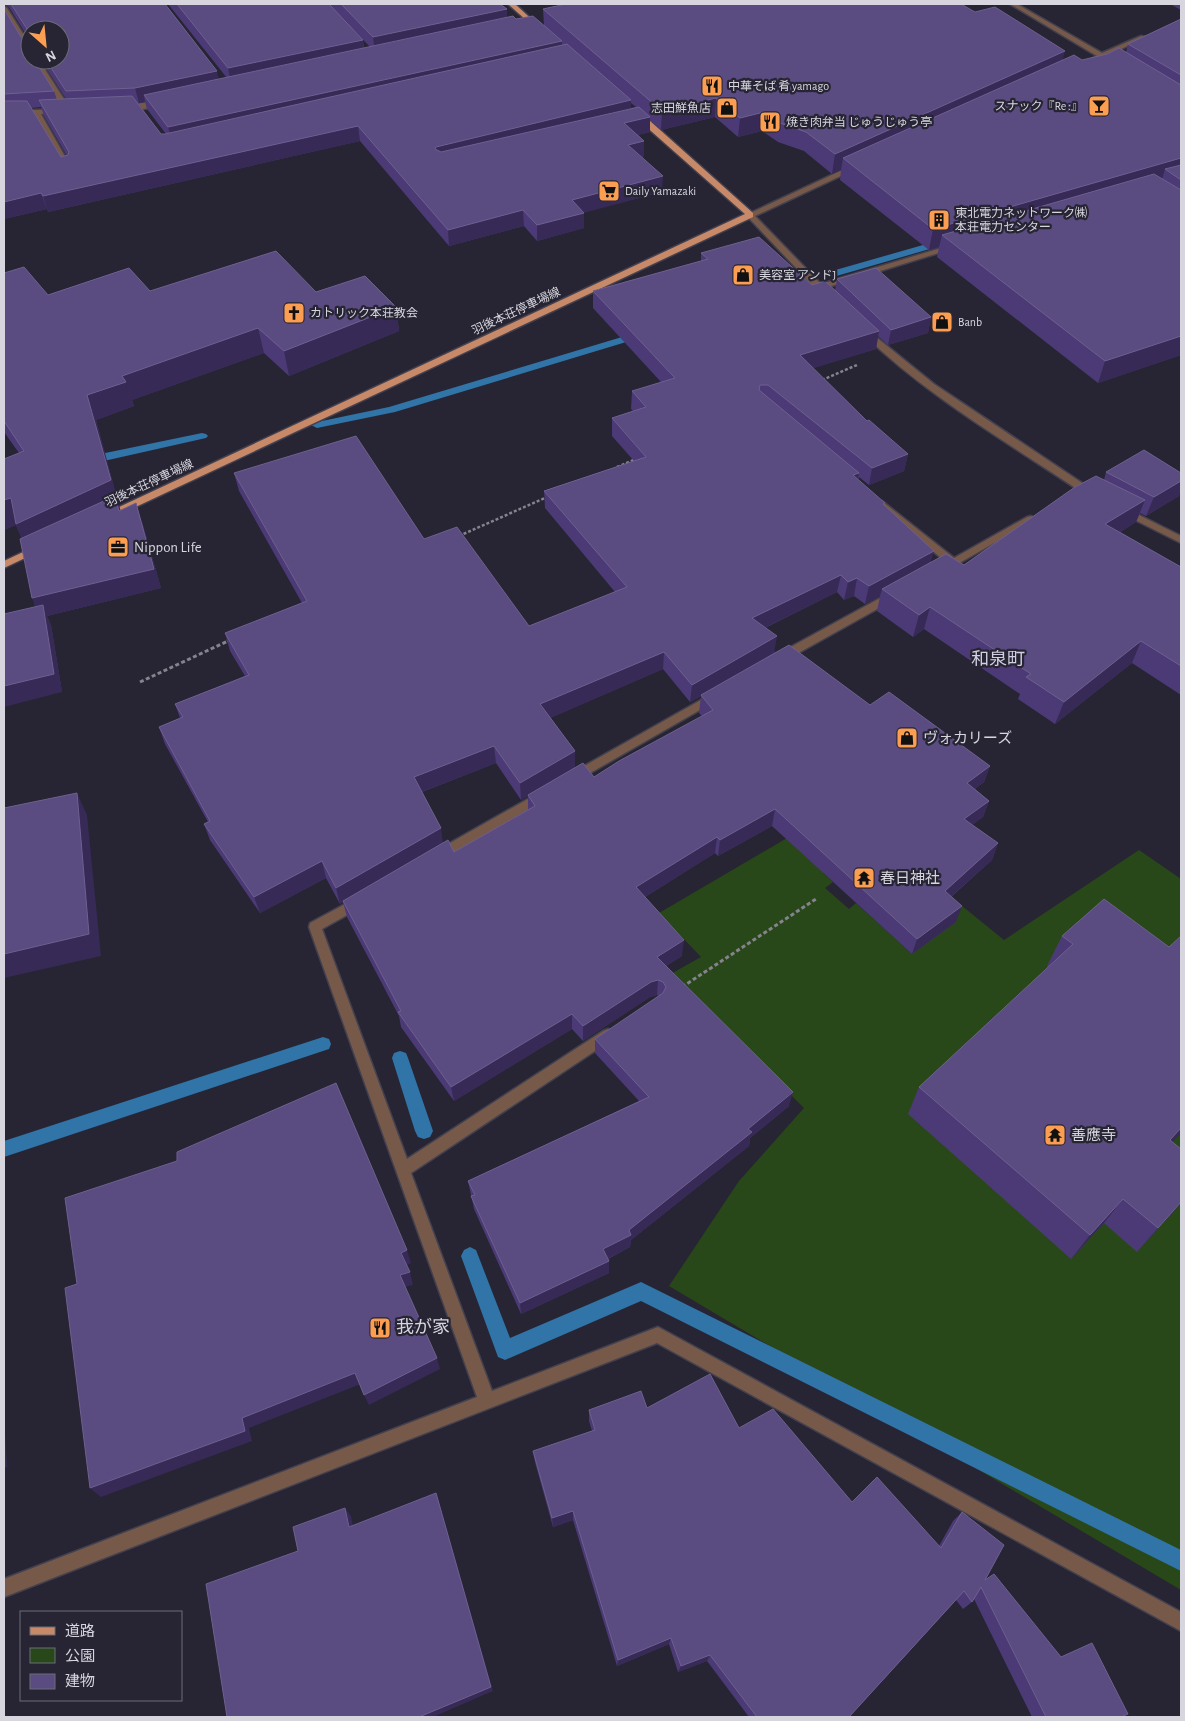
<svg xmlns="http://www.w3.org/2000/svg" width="1185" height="1721" viewBox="0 0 1185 1721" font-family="'Alegreya Sans','Noto Sans JP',sans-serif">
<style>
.green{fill:#294819;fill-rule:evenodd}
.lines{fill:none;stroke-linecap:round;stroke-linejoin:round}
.stream{fill:#3174a8;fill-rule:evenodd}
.minor-casing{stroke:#43414f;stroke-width:3}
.major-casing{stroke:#43414f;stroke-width:3}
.path-far1{stroke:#84838e;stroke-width:2.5;stroke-dasharray:3 2;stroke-linecap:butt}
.path{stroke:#84838e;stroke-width:3;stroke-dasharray:4 2.5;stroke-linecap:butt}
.minor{fill:#775949;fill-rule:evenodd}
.major{fill:#c88968;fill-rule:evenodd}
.wall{fill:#4c3a76;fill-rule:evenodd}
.shaded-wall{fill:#372a56}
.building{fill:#5a4b81;stroke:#6e6090}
.labels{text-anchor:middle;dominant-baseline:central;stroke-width:4.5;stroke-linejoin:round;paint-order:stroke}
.far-poi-label{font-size:12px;fill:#d7d6df;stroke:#272533;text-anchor:start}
.far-street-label{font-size:12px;fill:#d7d6df;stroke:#272533}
.poi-label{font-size:15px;fill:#d7d6df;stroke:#272533;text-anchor:start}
.quarter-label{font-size:18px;fill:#d3cfe3;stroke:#272533}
.near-poi-label{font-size:18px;fill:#d7d6df;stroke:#272533;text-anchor:start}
</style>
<rect width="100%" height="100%" fill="#272533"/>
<path class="green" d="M840 807 1004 940 1139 850 1181 879V1590L669 1286 739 1181 804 1108 693 997 660 980 701 957 659 913ZM865 843 912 954 856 903 849 909 825 888 833 882 823 873Z"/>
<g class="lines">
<path class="stream" d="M944 239 949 242 947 244 833 277H825L824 275 825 273Z
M642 331 646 332 647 334 646 336 395 412 317 428 311 425 317 422 389 407Z
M202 433 206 434 208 436 206 438 86 465 80 461 86 457Z
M323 1037 329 1039 331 1044 329 1049 4 1157V1141Z
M400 1051 406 1053 408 1058 433 1131 430 1137 424 1139 418 1137 415 1131 392 1058 394 1053Z
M470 1247 476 1250 510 1338 641 1282 1181 1550V1571L641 1301 505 1360 498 1357 461 1256 464 1250Z"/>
<g class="minor-casing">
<path id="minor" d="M1010 4H1017L1102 53 1141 36 1146 37 1107 56 1110 59 1109 60 1102 59 1091 63 1088 61 1097 56Z
M4 6 7 8 30 45V53L27 51 4 13Z
M33 60H39L71 110 70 112H64Z
M162 100 166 102 165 104C152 107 131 114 119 107 123 105 154 102 162 100Z
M61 109 62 111 58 113 41 114 72 169 68 171 64 169 34 114 4 115V111Z
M853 165 860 167 755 216 821 284 951 245 958 247 825 288 831 295 827 298 816 289 746 215Z
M865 328 934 384 1094 491V495H1086C1010 444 928 397 862 333V329Z
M882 501 954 558 1027 517 1031 516 1036 519 942 573 937 569 946 562 878 506 877 504Z
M1123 507 1181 536V543L1119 512V508Z
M893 591 897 592 898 595 897 598 784 661H776L774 658 776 655Z
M715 692 719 693 721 696 719 699 578 780H570L568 777 570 774Z
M542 791 546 793 548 796 546 799 442 860H434L432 856 434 852Z
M360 896 365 897 366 901 365 905 322 929 407 1159 603 1031 608 1029 613 1031 615 1035 613 1039 411 1173 492 1391 658 1327 1181 1612V1631L657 1343 4 1597V1579L477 1397 309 927 310 923Z"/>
</g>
<g class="major-casing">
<path id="major" d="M508 4H515L539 26V28H535Z
M634 112H640L753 213V217L110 519H102V515L745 214 634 116Z
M38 545 43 548 42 550 4 568V561Z"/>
</g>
<path class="path-far1" d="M822 380 857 365
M617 467 636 459
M459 536 547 497
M227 641 230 640"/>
<path class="path" d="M140 682 230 640
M682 987 816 899"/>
<use href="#minor" class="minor"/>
<use href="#major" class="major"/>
</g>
<path class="wall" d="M4 4H165L218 79 227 78 168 4H500L507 9V17L544 25 543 9 975 12 1063 60H1082L1126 52 1128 44 1181 19V355L1098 383 937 257 939 247 929 250 840 180 841 170 832 174 804 151 778 142 762 131 738 137 715 117 661 130 650 120V132L638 135 644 141V156L642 157 662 192 584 212V228L537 241 524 226 449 246 360 141 48 212 47 209 4 219V9L21 37 27 39V36L9 7ZM333 8 370 47 364 48 363 40ZM30 30 60 60H41L66 99 57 100 54 91 30 60ZM145 102 147 109 166 134H161L138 103ZM631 103 636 107 631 108ZM41 107 44 116 67 156 61 157 31 108Z
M1170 4H1181V10Z
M701 253 812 285 835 290 837 279 931 317 928 333 888 345 878 336 876 349 813 368 867 421 908 454 904 471 869 485 859 477 858 480 884 505 931 562 964 565 1104 480 1106 472 1179 496 1146 516 1140 513 1136 522 1120 532 1181 567V695L1132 663 1055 724 1018 699 1020 694 924 629 913 637 877 611 880 596 865 604 854 596 844 600 837 592 765 628 775 653 870 705 990 766 984 782 975 789 989 801 983 817 972 825 998 843 992 860 951 897 956 922 912 954 772 826 718 856 715 853 645 897 682 956 666 966 789 1106 750 1138 749 1146 631 1240 630 1247 608 1259 609 1261V1273L521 1314 474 1209 468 1181 639 1101 595 1053V1039L659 996 657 995 650 997 583 1041 572 1029 454 1101 401 1027 399 1016 347 917 343 902 340 904 326 878 260 913 210 840 204 824 208 822 165 744 159 727 180 718 175 704 245 676 230 651 225 633 302 603 239 491 234 473 424 539 529 626 615 592 545 508 544 491 634 461 612 436V418L633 411 631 409 632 391 661 382 593 308V291L701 261ZM663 669 690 702 701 696 699 713 702 716 594 777 575 768V751L550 718ZM496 763 521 800 528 796V810L454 852 443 843 422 792Z
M4 273 48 295 150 291 316 292 396 307 399 331 289 376 264 353 132 400 134 406 96 420 120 510 142 522 161 588 47 616 51 625 62 692 35 607 22 539 16 525 4 530V459L19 453 4 432Z
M1104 899 1173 1142 1181 1203 1137 1252 1104 1223 1071 1259 908 1114 919 1087 1048 967 1047 966 1062 936Z
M647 1408 739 1428 852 1502 939 1546 953 1521 962 1512 985 1580 1121 1717H1032L974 1599 972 1602 963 1609 956 1600 849 1717H749L707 1661 678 1672 669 1644 617 1666 573 1520 553 1527 535 1462 533 1451 592 1431 589 1421V1410Z"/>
<path class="shaded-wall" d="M507 9V24L375 52 373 37Z
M363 40 364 55 231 83 228 68Z
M562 41V54L172 141 168 127Z
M28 43 30 48V56L27 46Z
M1065 51 1060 70 843 158 841 170 832 174 835 154Z
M217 71 220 86 144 95 145 102 139 103 135 88Z
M716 98 715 117 661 130 662 111Z
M631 100V115L438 162 435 149 436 147Z
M764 112 762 131 738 137 740 118Z
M650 117V132L624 138V123Z
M358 126 360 141 48 212 43 196Z
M644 141V156L628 160V145Z
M1181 158V177L1165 169 1161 183 942 235 939 247 929 250 933 229Z
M663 176 662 192 572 216V200Z
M41 193 47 209 4 219V202Z
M523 210 524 226 449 246 448 230Z
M584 213V228L537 241V225Z
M396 307 399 331 289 376 284 351Z
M931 317 928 333 888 345 891 330Z
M258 328 264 353 132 400 134 406 96 420 119 505 122 515 26 548 16 525 4 530V500L87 395 122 376Z
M879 331 876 349 798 373 800 355Z
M1181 336V355L1098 383 1105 361Z
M908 454 904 471 869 485 872 468Z
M859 473 856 490 853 475Z
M1181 481V491L1179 496 1146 516 1154 497Z
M1145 500 1136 522 1096 546 1105 524Z
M136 503 142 522 161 588 47 616 51 625 62 692 4 707V686L40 618 32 598Z
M934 551 929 569 882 589 880 596 865 604 869 586Z
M841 575 837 592 750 635 752 618Z
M857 578 854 596 844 600 848 582Z
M930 607 924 629 913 637 919 615Z
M777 636 774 654 690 702 692 685Z
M1141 641 1132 663 1055 724 1064 702Z
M664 652 663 669 541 722 540 704Z
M494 746 496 763 416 794 414 777Z
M575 751V768L521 800 520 783Z
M990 766 984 782 961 800 967 783Z
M77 793 87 815 101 956 4 978V954Z
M989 801 983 817 958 835 964 819Z
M775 809 772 826 718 856 720 840Z
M441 828 443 844 340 904 336 888Z
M717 837 715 853 635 903 636 887Z
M998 843 992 860 939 907 945 891Z
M322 861 326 878 260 913 254 897Z
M962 906 956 922 912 954 917 939Z
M684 940 682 956 656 972 657 957Z
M658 980 657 995 650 997 583 1041V1026L651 982Z
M572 1014V1029L454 1101 451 1087Z
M793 1092 789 1106 750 1138 749 1146 631 1240 630 1247 603 1261V1249L629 1230 748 1129Z
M1181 1128V1133L1150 1166 1170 1140Z
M1123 1199 1104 1223 1071 1259 1090 1235Z
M1181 1202V1203L1137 1252 1158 1228Z
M407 1250 411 1263 405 1266 401 1253Z
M609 1261V1273L521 1314 520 1303Z
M410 1272 413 1285 404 1287 400 1275Z
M437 1358 440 1369 369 1405 364 1395Z
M355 1373 361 1384 249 1428 252 1441 101 1497 90 1488 242 1418Z
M4 1415 7 1467 4 1468 5 1544 4 1545Z
M436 1493 439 1502 493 1691 433 1717H419Z
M345 1508 351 1516 355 1535 349 1527Z
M573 1511V1520L553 1527 552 1518Z
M671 1638 669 1644 617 1666 618 1660Z
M710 1655 707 1661 678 1672 681 1666Z"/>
<path class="building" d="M11 4H165L217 71 135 88 66 91 46 60H60V30H30V43H28L27 46 30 51V60H35L54 91 4 94V9L21 37 27 39V29Z
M177 4H329L363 40 228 68Z
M341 4H500L507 9 373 37Z
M566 4H961L975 12 995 7 1065 51 835 154 806 132 780 123 764 112 740 118 716 98 662 111 543 9Z
M513 16 516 19 533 16 562 41 168 127 144 95Z
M1181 19V75L1128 44Z
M567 44 631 100 436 147 435 149 441 152 639 107 650 117 624 123 644 141 628 145 663 176 572 200 584 213 537 225 523 210 448 230 358 126 43 196 41 193 4 202V101H27L61 157 68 155 69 152 39 100 132 96 161 134H165Z
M1119 48 1181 85V158L933 229 843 158 1074 55 1082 60 1107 54Z
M1181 165V180L1165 169Z
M1154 174 1181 190V336L1105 361 942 235Z
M759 237 812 285 825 281 879 331 800 355 867 421 869 420 908 454 872 468 768 385H760L759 390 859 473 853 475 885 503 883 504 934 551 869 586 857 578 848 582 841 575 752 618 777 636 692 685 664 652 540 704 575 751 520 783 494 746 414 777 441 828 336 888 322 861 254 897 204 824 210 821 159 727 183 717 175 704 249 675 225 633 307 601 234 473 356 436 424 539 457 527 529 626 627 587 544 491 646 457 612 418 646 407 632 391 675 378 593 291 708 259 701 253Z
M276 251 316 292 365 276 396 307 284 351 258 328 122 376 126 382 87 395 111 480 16 524 11 498 4 500V459L24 451 4 421V374H5L4 372V273L24 267 48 295 129 268 150 291Z
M876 268 931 317 891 330 837 279Z
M1144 450 1181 473V481L1154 497 1106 472Z
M1096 476 1145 500 1105 524 1181 567V666L1141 641 1064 702 1026 677 1031 674 930 607 919 615 882 589 946 554 964 565 1075 487Z
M115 496 119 511 136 503 154 569 32 598 20 539Z
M43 605 54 674 4 686V614Z
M789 645 870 705 889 692 990 766 967 783 989 801 964 819 998 843 945 891 962 906 917 939 775 809 720 840 717 837 636 887 684 940 657 957 793 1092 748 1129 752 1132 629 1230 631 1235 603 1249 609 1261 520 1303 471 1196 475 1195 468 1181 649 1097 595 1039 663 993 666 987 663 982 658 980 651 982 583 1026 572 1014 451 1087 398 1012 401 1011 343 901 448 840 454 852 535 806 528 795 583 763 594 777 619 761 713 710 701 695Z
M77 793 89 934 4 954V808Z
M1104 899 1169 947 1181 936V1128L1170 1140 1181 1149V1202L1158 1228 1123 1199 1090 1235 919 1087 1073 944 1062 936Z
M336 1083 407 1250 401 1253 410 1272 400 1275 437 1358 364 1395 355 1373 242 1418 245 1431 90 1488 65 1288 77 1284 65 1198 177 1161V1152Z
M710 1374 739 1428 773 1409 852 1502 877 1477 941 1548 962 1512 1004 1545 985 1580 994 1574 1061 1657 1092 1643 1128 1714 1121 1717H1046L981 1587 972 1602 964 1591 849 1717H757L710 1655 681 1666 671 1638 618 1660 573 1511 552 1518 533 1451 595 1430 589 1410 641 1391 647 1408Z
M436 1493 491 1687 419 1717H227L206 1584 298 1551 293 1527 345 1508 349 1527Z"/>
<defs>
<g id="restaurant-square" transform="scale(1.125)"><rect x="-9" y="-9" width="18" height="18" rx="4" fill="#fb9e51" stroke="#272533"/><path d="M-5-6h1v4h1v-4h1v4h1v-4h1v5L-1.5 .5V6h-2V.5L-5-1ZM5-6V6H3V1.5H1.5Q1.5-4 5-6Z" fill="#111"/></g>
<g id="bar-square" transform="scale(1.125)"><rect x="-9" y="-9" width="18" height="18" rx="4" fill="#fb9e51" stroke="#272533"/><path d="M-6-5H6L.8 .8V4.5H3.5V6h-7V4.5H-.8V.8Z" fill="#111"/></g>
<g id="shop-square" transform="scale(1.125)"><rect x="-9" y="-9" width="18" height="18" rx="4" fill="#fb9e51" stroke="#272533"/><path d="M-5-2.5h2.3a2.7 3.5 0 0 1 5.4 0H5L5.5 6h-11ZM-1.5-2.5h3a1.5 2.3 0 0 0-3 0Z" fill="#111"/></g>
<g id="supermarket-square" transform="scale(1.125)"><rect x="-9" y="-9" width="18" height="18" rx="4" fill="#fb9e51" stroke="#272533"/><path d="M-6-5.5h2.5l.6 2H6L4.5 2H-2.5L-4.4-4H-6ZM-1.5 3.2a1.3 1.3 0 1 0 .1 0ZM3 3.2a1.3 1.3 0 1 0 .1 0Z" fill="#111"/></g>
<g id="building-square" transform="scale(1.125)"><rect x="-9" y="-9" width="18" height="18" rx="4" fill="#fb9e51" stroke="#272533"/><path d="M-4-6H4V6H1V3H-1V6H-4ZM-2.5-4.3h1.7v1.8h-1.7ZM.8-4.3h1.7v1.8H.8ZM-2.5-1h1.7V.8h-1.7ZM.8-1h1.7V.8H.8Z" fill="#111"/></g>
<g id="church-square" transform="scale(1.125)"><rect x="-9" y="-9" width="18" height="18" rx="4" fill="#fb9e51" stroke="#272533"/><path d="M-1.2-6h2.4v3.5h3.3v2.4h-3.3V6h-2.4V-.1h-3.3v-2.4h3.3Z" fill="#111"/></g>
<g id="office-square" transform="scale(1.125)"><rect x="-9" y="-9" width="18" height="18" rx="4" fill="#fb9e51" stroke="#272533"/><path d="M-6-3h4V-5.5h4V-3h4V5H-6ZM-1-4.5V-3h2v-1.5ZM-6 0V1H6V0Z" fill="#111"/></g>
<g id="temple-square" transform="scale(1.125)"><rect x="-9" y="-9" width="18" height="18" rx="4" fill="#fb9e51" stroke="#272533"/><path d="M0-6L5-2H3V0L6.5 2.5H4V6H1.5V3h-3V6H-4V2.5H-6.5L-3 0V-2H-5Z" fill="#111"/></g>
</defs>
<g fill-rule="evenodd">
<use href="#restaurant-square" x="712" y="86"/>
<use href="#bar-square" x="1099" y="106"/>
<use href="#shop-square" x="727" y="108"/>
<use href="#restaurant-square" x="770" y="122"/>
<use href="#supermarket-square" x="609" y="191"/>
<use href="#building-square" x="939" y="220"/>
<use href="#shop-square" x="743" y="275"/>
<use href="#church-square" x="294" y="313"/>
<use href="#shop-square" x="942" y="322"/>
<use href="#office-square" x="118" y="547"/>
<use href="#shop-square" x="907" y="738"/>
<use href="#temple-square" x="864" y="878"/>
<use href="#temple-square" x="1055" y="1135"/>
<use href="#restaurant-square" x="380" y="1328"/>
</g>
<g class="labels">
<g class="far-poi-label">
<text x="728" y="86">中華そば 肴 yamago</text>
<text x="1083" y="106" text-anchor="end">スナック『Re :』</text>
<text x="711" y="108" text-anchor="end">志田鮮魚店</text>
<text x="786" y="122">焼き肉弁当 じゅうじゅう亭</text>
<text x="625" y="191">Daily Yamazaki</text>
<text x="955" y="213">東北電力ネットワーク㈱<tspan x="955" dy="14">本荘電力センター</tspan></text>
<text x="759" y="275">美容室 アンドJ</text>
<text x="310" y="313">カトリック本荘教会</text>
<text x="958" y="322">Banb</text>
</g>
<g class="far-street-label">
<text transform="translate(516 311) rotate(-25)">羽後本荘停車場線</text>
<text transform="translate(149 483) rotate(-25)">羽後本荘停車場線</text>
</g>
<g class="poi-label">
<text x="134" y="547">Nippon Life</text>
<text x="923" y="738">ヴォカリーズ</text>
<text x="880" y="878">春日神社</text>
<text x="1071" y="1135">善應寺</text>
</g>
<g class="quarter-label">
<text x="998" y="660">和泉町</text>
</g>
<g class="near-poi-label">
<text x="396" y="1328">我が家</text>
</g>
</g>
<rect width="1185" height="1721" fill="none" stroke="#d7d6df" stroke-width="10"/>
<rect x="20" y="1611" width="162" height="90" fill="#272533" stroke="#6d6c78"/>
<rect x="30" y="1627" width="25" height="8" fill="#c88968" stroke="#6d6c78"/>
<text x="65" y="1636" font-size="15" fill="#d7d6df">道路</text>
<rect x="30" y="1648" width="25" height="15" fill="#294819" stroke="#6d6c78"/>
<text x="65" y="1661" font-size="15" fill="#d7d6df">公園</text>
<rect x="30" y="1674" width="25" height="15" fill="#5a4b81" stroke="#6d6c78"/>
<text x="65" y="1686" font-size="15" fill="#d7d6df">建物</text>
<g transform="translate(45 45) rotate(153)"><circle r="24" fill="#272533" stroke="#6d6c78"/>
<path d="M0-4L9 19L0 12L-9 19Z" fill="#fb9e51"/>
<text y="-8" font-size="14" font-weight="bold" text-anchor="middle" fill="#d7d6df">N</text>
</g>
</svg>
